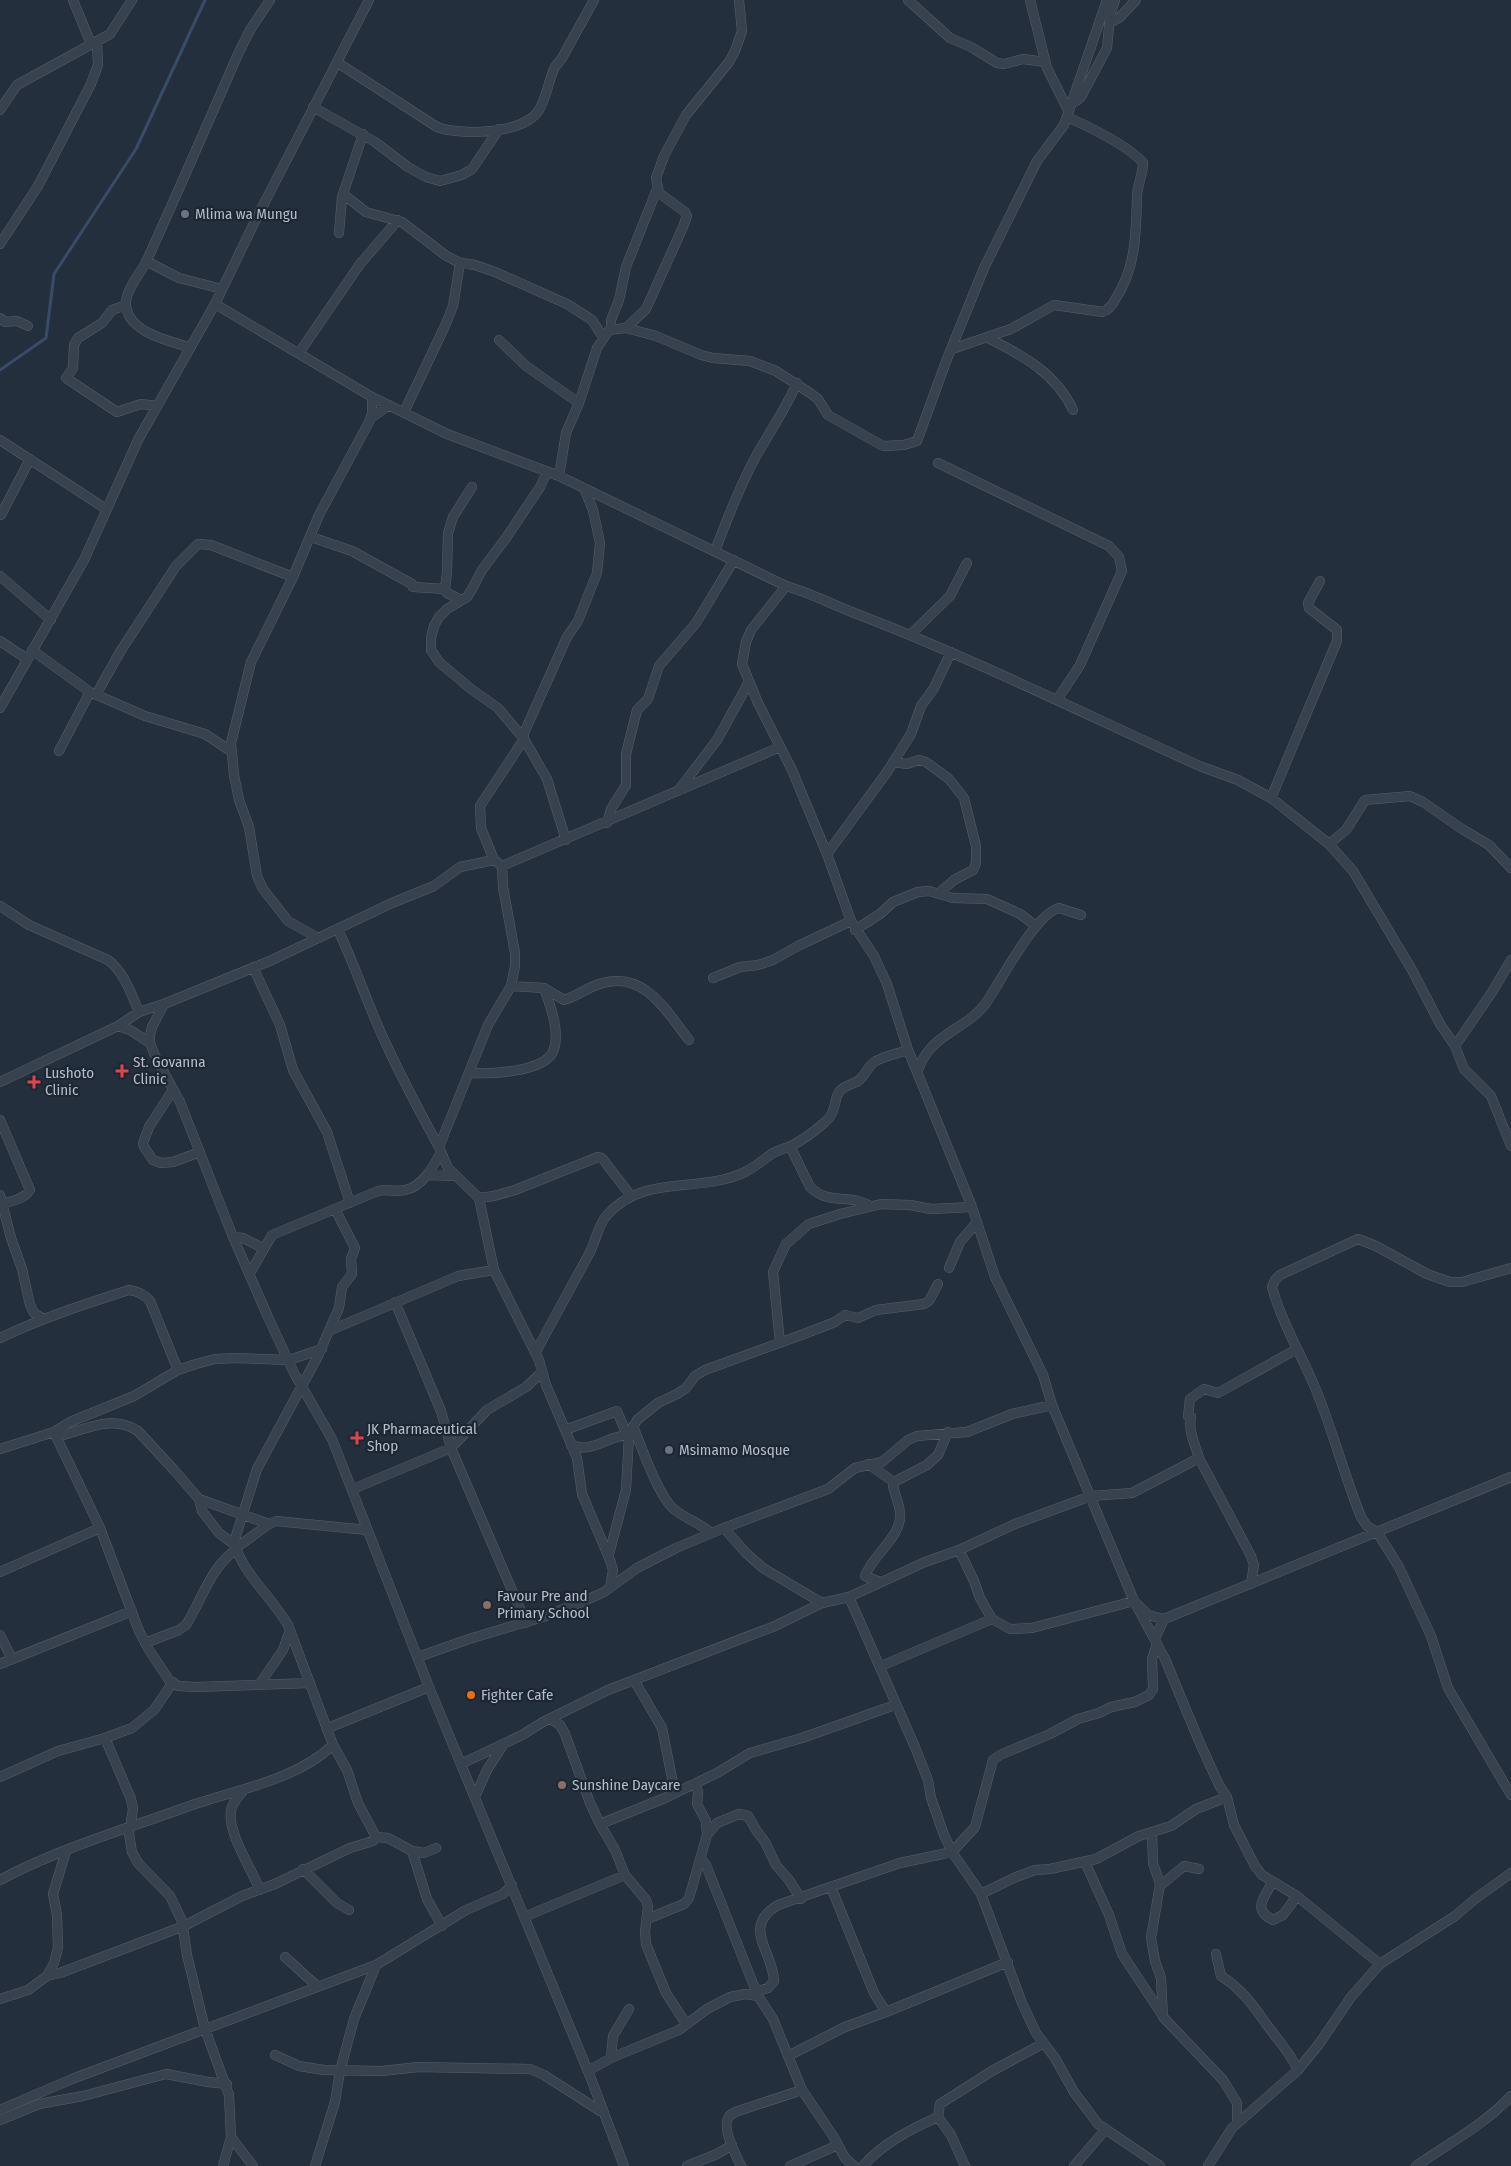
<svg xmlns="http://www.w3.org/2000/svg" width="1511" height="2166" viewBox="0 0 1511 2166" font-family="'Fira Sans Condensed',sans-serif">
<style>
.lines{fill:none;stroke-linecap:round;stroke-linejoin:round}
.stream{stroke:#394c67;stroke-width:3}
.street-casing{stroke:#565f6c;stroke-width:10}
.street{stroke:#38414e;stroke-width:9}
.worship-dot{fill:#6b7280;stroke:#1d2633;stroke-width:2}
.health-dot{fill:#e0444e;stroke:#1d2633;stroke-width:2}
.education-dot{fill:#8d6e63;stroke:#1d2633;stroke-width:2}
.food-dot{fill:#e8710a;stroke:#1d2633;stroke-width:2}
.labels{text-anchor:middle;dominant-baseline:central;stroke-width:4.5;stroke-linejoin:round;paint-order:stroke}
.poi-label{font-size:15px;fill:#b4bcc9;stroke:#1d2633;text-anchor:start}
</style>
<rect width="100%" height="100%" fill="#242f3e"/>
<g class="lines">
<path class="stream" d="M0 370 46 338 54 274 136 149 205 0"/>
<g class="street-casing">
<path id="street" d="M73 0 91 44
M908 0 950 38 971 47 997 63 1004 64 1023 59 1045 62
M1030 0 1047 68 1069 112
M1110 23 1120 17 1136 0
M338 63 437 127C461 136 524 134 539 110 547 97 548 81 555 67 557 64 560 61 562 58L594 0
M1076 101 1081 97 1107 48 1110 16 1115 0
M313 107 375 142 408 167 426 177 440 181 462 175 472 169 499 129
M0 110 17 85 110 34 132 0
M343 194 366 212 402 222 445 255 460 263 475 265 495 272 567 304 592 320 603 337
M339 233 342 197 363 134
M0 244 38 186 91 84 98 65 97 42
M146 261 179 278 222 289
M215 304 372 397 447 434 559 476 786 586
M126 305 112 310 102 323 78 338 74 345 73 368 66 378 117 412 141 404 157 406
M0 318 5 322 17 321 28 326
M626 328 656 336 701 355 713 358 750 361 776 371 810 393 818 399 828 415 883 446 904 445 917 441 947 359 984 268 1037 161 1064 125 1107 0
M611 330V320L619 300 626 267 657 189
M988 338C1022 355 1056 373 1073 410
M499 340 526 366 579 403
M189 347C168 341 128 332 126 305 125 290 141 273 147 260 178 192 208 123 238 54L250 30 270 0
M952 349 1011 329 1054 305 1103 312C1110 309 1113 304 1116 298 1136 268 1136 232 1137 197 1137 185 1143 175 1143 163 1129 146 1088 126 1067 117
M299 353 360 264 398 220
M404 412 445 326 453 306 460 263
M371 418 389 405
M0 440 106 509
M938 463 1109 546 1119 557 1122 571 1080 665 1057 700
M559 476 566 433 579 403 597 348 609 330 626 328 646 309 683 227 687 216 685 212 659 193 656 178 664 156 686 115 729 62 735 51 742 31 739 0
M1 515 30 459
M311 537 352 551 412 584 413 587 445 589
M715 551C727 519 739 488 755 458 769 433 785 410 797 383
M0 576 51 620
M461 600 447 593 445 589 447 572 448 533 453 517 472 487
M910 635 950 596 967 563
M0 641 27 659
M32 650 90 692 145 716 205 734 232 752
M97 693 120 652 176 566 198 544 211 545 293 577
M0 708 84 560 138 440 215 304 256 219 369 0
M59 751 90 692
M893 762 907 764 919 760 926 762 949 779 964 798 976 846V863L973 870 954 880 939 893
M678 791 717 740 749 682
M1271 798 1337 641V630L1309 608 1308 603 1320 581
M607 823 611 809 626 785V754L637 710 648 699 659 666 696 623 734 560
M566 840 547 779 524 739V733L567 637 578 621 597 573 600 543 593 510 584 488
M1329 844 1346 830 1365 800 1410 796 1423 802 1462 829 1489 845 1511 868
M827 854 887 772 911 734 921 706 934 688 951 652
M494 860 481 828 480 806 524 739 498 708 471 689 439 662 431 650V638L434 626 439 617 447 609 467 597 472 589 482 570 506 538 540 487 547 472
M0 906 29 925 108 960C124 972 131 993 139 1012
M338 930C353 961 364 994 378 1026 396 1068 417 1107 439 1147L448 1168 479 1198 494 1270 539 1360 546 1385 577 1458 582 1494 610 1560 613 1570 610 1588
M855 930 880 914 893 902 918 892 929 891 953 898 987 899 1020 914 1036 926
M318 938 288 921 263 889 257 876 249 827 239 800 234 775 231 743 251 662 293 577 319 515 369 422 372 414V397
M253 967 280 1025 293 1070 327 1132 350 1203
M713 978 740 967 758 965 773 960 798 946 851 921
M511 986 544 988 564 1000C578 996 589 986 603 983 645 971 667 1012 689 1040
M164 1004 152 1027 150 1035V1043L156 1058 180 1102 233 1237 268 1317 294 1373 332 1439 429 1687 590 2076 624 2166
M118 1026 130 1030 150 1043
M1455 1046 1492 992 1511 960
M917 1072C920 1064 924 1056 930 1049 946 1030 970 1025 986 1003 1001 981 1035 914 1059 908L1081 915
M469 1073C489 1074 547 1073 554 1049 560 1030 550 1005 544 988
M0 1082 118 1026 139 1012 164 1004 272 960 392 903 434 886 460 867 494 860 502 866 780 747
M173 1090 149 1127 143 1143 144 1147 153 1160 161 1163 173 1162 200 1152
M0 1120 30 1190C24 1199 13 1201 2 1204
M790 1146 810 1187C829 1206 851 1193 870 1206
M439 1147 488 1025 511 986 515 966V953L503 887 502 866
M427 1175 454 1176
M0 1195 11 1238 22 1269 30 1305 34 1313 44 1319
M479 1198 494 1196 515 1190 598 1157 602 1158 631 1196
M335 1209 355 1248 351 1259 352 1274 342 1287 339 1308 334 1319 318 1356 257 1469 234 1542C242 1573 272 1597 288 1625L333 1745 347 1770 358 1803 376 1837 388 1838 412 1851 427 1899 442 1926
M233 1237 243 1238 263 1248
M949 1268 960 1242 977 1222
M1511 1268 1462 1282H1450L1427 1274 1376 1246 1358 1239 1280 1275 1275 1280 1272 1287C1282 1324 1302 1355 1316 1390 1333 1431 1344 1475 1361 1517L1367 1526 1377 1532 1399 1567 1431 1636 1448 1688 1511 1795
M250 1273 272 1235 378 1191C387 1189 396 1192 405 1190 422 1187 433 1167 440 1154
M395 1302 441 1411 451 1448 526 1623
M329 1331 458 1276 494 1270
M0 1338C42 1318 85 1304 129 1290 137 1291 144 1294 150 1301L178 1370
M780 1343 773 1272 786 1244 809 1224 840 1214 881 1204 910 1205 931 1209 972 1207
M536 1352C553 1319 572 1286 590 1252 596 1240 598 1225 607 1215 644 1173 700 1194 745 1172 755 1167 762 1161 770 1155 777 1150 784 1149 791 1146 803 1140 815 1131 825 1122 837 1112 833 1102 839 1092 844 1085 852 1085 858 1081 865 1076 867 1068 873 1063 880 1057 899 1053 908 1050
M633 1426C641 1446 659 1498 675 1510 686 1519 700 1523 711 1533
M565 1430 617 1411 627 1435
M54 1432 100 1528 139 1631 149 1650 169 1680 178 1686 196 1687 310 1683
M56 1437C83 1431 111 1413 138 1431L174 1470 199 1499 202 1511 219 1533 235 1545
M571 1445C593 1454 608 1435 629 1435
M0 1449 54 1432 70 1422 134 1396 178 1370 196 1364 215 1359 236 1358 289 1360 322 1349
M868 1464 894 1482
M353 1489 451 1448 487 1410 526 1387 542 1372
M199 1499 269 1524
M724 1528 746 1553 763 1568 822 1603
M236 1548 269 1524 276 1521 367 1530
M959 1550 974 1581 980 1598 992 1619 1010 1629 1032 1628 1134 1601 1148 1615 1164 1619 1511 1477
M609 1554 626 1490 629 1435 637 1420 658 1403 677 1394 686 1388 695 1376 705 1370 804 1334 835 1322 845 1315 858 1318 876 1310 924 1304 929 1301 938 1284
M0 1572 100 1528
M880 1582 865 1576C873 1554 903 1536 900 1512 899 1504 895 1494 893 1486L894 1482 927 1465 938 1455 948 1432
M1251 1584 1254 1565 1251 1556 1199 1458C1195 1444 1188 1431 1191 1417L1188 1416 1190 1399 1204 1389 1218 1393 1297 1349
M849 1597 915 1747 928 1780 931 1798 944 1835 952 1852 981 1894 1022 2003 1036 2033 1055 2058 1074 2092 1098 2124 1160 2166
M0 1635 12 1659
M1155 1638 1164 1619
M145 1643 179 1630 186 1625C201 1601 212 1565 236 1550
M418 1657 469 1639 543 1617 582 1602 604 1592 637 1568 676 1548 724 1528 828 1489 855 1468 882 1462 908 1440 917 1436 967 1432 1012 1414 1052 1405
M0 1664 132 1611
M881 1666 992 1619
M632 1681 637 1685 662 1728 675 1793
M259 1685 283 1650 290 1630
M551 1719 560 1725 565 1734 590 1803 600 1824 615 1850 625 1875 646 1900 648 1906 645 1932 646 1944 666 1993 686 2024
M328 1728 429 1687
M105 1738 131 1799 133 1809 129 1834 132 1852 138 1863 170 1896 182 1921 187 1955 205 2029 229 2095 231 2137 253 2166
M461 1764 522 1735 543 1722 608 1690 775 1626 822 1603 849 1597 925 1562 959 1550 1015 1524 1091 1496 1132 1493 1199 1458
M0 1777 58 1751 105 1738 132 1728 154 1710 173 1682
M243 1791C238 1797 232 1803 231 1811 227 1832 252 1870 260 1890
M475 1797 487 1770 503 1745
M600 1824 665 1798 717 1773 750 1753 802 1738 895 1705
M1152 1833 1153 1863 1160 1884 1151 1938 1155 1961 1161 1978 1163 2017 1223 2080 1237 2103V2122
M707 1835 717 1823 739 1814 748 1816 756 1830 765 1842 776 1865 789 1880 801 1899
M412 1851 424 1853 436 1848
M701 1859 706 1865 758 1996
M1085 1862 1109 1915 1122 1954 1163 2016
M303 1869 337 1903 349 1910
M0 1880C58 1849 123 1830 184 1808 235 1789 292 1783 333 1745
M1272 1882C1265 1898 1251 1909 1273 1920L1283 1915 1297 1896
M1160 1886 1184 1866 1199 1869
M831 1887 874 1993 886 2012
M981 1894 1016 1877 1035 1870 1050 1869 1096 1859 1139 1836 1171 1826 1196 1809 1227 1797
M524 1917 625 1875
M647 1919 684 1904 689 1898 707 1835 706 1821 697 1804 698 1793 696 1783
M1216 1954 1221 1976C1247 1992 1258 2014 1276 2037 1285 2048 1292 2057 1298 2070
M285 1957 317 1986
M1380 1964 1297 1896 1262 1875 1255 1866 1234 1825 1227 1797 1219 1785 1199 1741 1165 1659 1134 1601 1052 1405 1043 1375 995 1277 972 1207 908 1050 887 984 874 956 851 921 827 854 792 770 758 703 742 664 746 642 751 630 786 586C811 593 833 605 857 614 974 659 1087 715 1202 767L1238 780 1271 798 1329 844 1353 871 1412 970 1440 1024 1455 1046 1464 1069 1491 1096 1511 1146
M47 1976 54 1963 58 1948 57 1915 53 1894 66 1851
M758 1991 768 1988 774 1981C773 1951 741 1927 778 1905L900 1863 952 1852 975 1827 993 1760 1000 1755 1050 1734 1078 1719 1099 1713 1111 1707 1135 1702 1149 1695 1153 1689 1152 1659 1157 1643
M0 1999 28 1990 47 1976 60 1973 184 1926 242 1896 275 1884 350 1848 373 1841 376 1837
M275 2055 299 2066 324 2070 382 2071 418 2067 530 2069 544 2075 600 2111
M788 2056 845 2027 886 2012 1008 1962
M611 2058 613 2036 629 2009
M588 2071 611 2058 679 2030 707 2009 730 1997 746 1994 758 1996 773 2019 802 2090 833 2136 845 2158 854 2166
M0 2110 72 2079 376 1965 466 1910 503 1894 512 1885
M938 2117 951 2135 965 2166
M0 2120 39 2104 83 2096 166 2074 208 2082 227 2084
M223 2166 231 2137
M315 2166 335 2102 340 2071 354 2019 376 1965
M687 2166 717 2154 732 2145
M741 2166C736 2156 721 2126 729 2117 730 2114 733 2114 735 2112L802 2090
M790 2166 838 2145
M863 2166C883 2143 911 2129 938 2117L940 2104 992 2071 1044 2043
M1074 2166 1106 2129
M1208 2166 1232 2128 1298 2070 1319 2044 1351 1997 1380 1964 1455 1916 1475 1899 1511 1873
M1416 2166C1449 2143 1484 2125 1511 2096"/>
</g>
<use href="#street" class="street"/>
</g>
<g class="worship-dot">
<circle cx="185" cy="214" r="5"/>
<circle cx="669" cy="1450" r="5"/>
</g>
<g class="health-dot">
<path d="M119.5 1063.5h5v5h5v5h-5v5h-5v-5h-5v-5h5z"/>
<path d="M31.5 1074.5h5v5h5v5h-5v5h-5v-5h-5v-5h5z"/>
<path d="M354.5 1430.5h5v5h5v5h-5v5h-5v-5h-5v-5h5z"/>
</g>
<g class="education-dot">
<circle cx="487" cy="1605" r="5"/>
<circle cx="562" cy="1785" r="5"/>
</g>
<circle class="food-dot" cx="471" cy="1695" r="5"/>
<g class="labels">
<g class="poi-label">
<text x="195" y="214">Mlima wa Mungu</text>
<text x="133" y="1062">St. Govanna<tspan x="133" dy="17">Clinic</tspan></text>
<text x="45" y="1073">Lushoto<tspan x="45" dy="17">Clinic</tspan></text>
<text x="367" y="1429">JK Pharmaceutical<tspan x="367" dy="17">Shop</tspan></text>
<text x="679" y="1450">Msimamo Mosque</text>
<text x="497" y="1596">Favour Pre and<tspan x="497" dy="17">Primary School</tspan></text>
<text x="481" y="1695">Fighter Cafe</text>
<text x="572" y="1785">Sunshine Daycare</text>
</g>
</g>
</svg>
